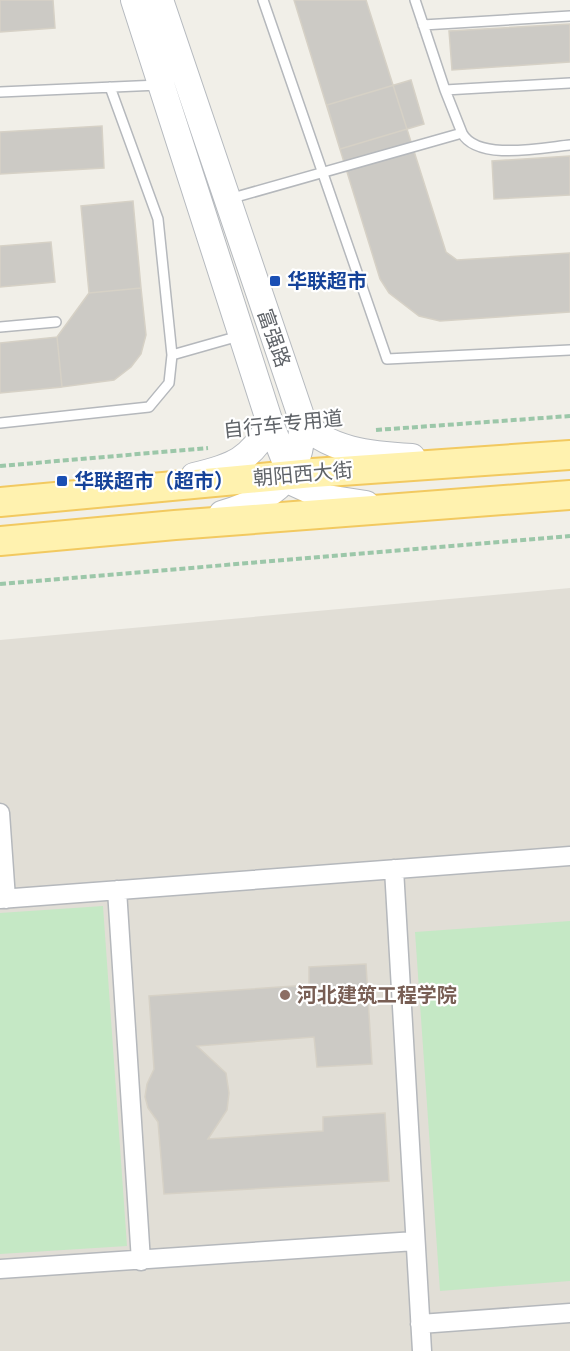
<svg xmlns="http://www.w3.org/2000/svg" width="570" height="1351" viewBox="0 0 570 1351" font-family="Arial,'Noto Sans SC',sans-serif">
<style>
.education{fill:#e1ded6}
.green{fill:#c5e8c5}
.building{fill:#cccac5;stroke:#d6d1c6;stroke-width:1.5}
.lines{fill:none;stroke-linecap:round;stroke-linejoin:round}
.lane-casing{stroke:#b5b8bc;stroke-width:12}
.street-casing{stroke:#b5b8bc;stroke-width:21}
.secondary-casing{stroke:#b6babf;stroke-width:28}
.primary-casing{stroke:#f2c960;stroke-width:32}
.path{stroke:#9cc7a9;stroke-width:4;stroke-dasharray:6 3;stroke-linecap:butt}
.lane{stroke:#fff;stroke-width:9}
.street{stroke:#fff;stroke-width:18}
.secondary{stroke:#fff;stroke-width:26}
.primary{stroke:#fff2af;stroke-width:28}
.transit-dot{fill:#1a4fb4;stroke:#fff;stroke-width:2}
.education-dot{fill:#8d6e63;stroke:#fff;stroke-width:2}
.labels{text-anchor:middle;dominant-baseline:central;stroke-width:4.5;stroke-linejoin:round;paint-order:stroke}
.transit-label{font-size:20px;font-weight:bold;fill:#164399;stroke:#fff;text-anchor:start}
.street-label{font-size:20px;fill:#5f6368;stroke:#fff}
.education-label{font-size:20px;font-weight:bold;fill:#785e54;stroke:#fff;text-anchor:start}
</style>
<rect width="100%" height="100%" fill="#f1efe8"/>
<path class="education" d="M570 588V1351H0V640Z"/>
<path class="green" d="M103 906 127 1246 0 1254V913Z
M570 921V1281L440 1291 415 932Z"/>
<path class="building" d="M0 0H53L55 28 0 32Z
M294 0H366L446 252 457 260 570 253V312L440 321 419 316 389 293 380 279Z
M570 24V62L452 70 449 31Z
M411 80 424 124 340 149 327 105Z
M102 126 104 168 0 174V132Z
M570 156V195L494 199 492 161Z
M133 201 141 288 89 293 81 206Z
M51 242 55 282 0 287V246Z
M141 288 146 335 141 354 131 367 114 380 62 387 57 337 89 293Z
M57 337 62 387 0 393V343Z
M366 964 372 1064 317 1067 314 1037 197 1046 226 1073 229 1093 227 1110 208 1139 323 1131V1117L385 1113 389 1181 164 1194 158 1122 148 1108 145 1097 147 1084 154 1069 149 996 309 985V967Z"/>
<g class="lines">
<g class="lane-casing">
<path id="lane" d="M263 0 387 359 570 350
M415 0 445 90 570 83
M423 25 570 16
M0 92 159 85
M462 133C477 161 541 148 570 145
M229 199 462 133 445 90
M0 327 56 322
M172 355 239 336
M0 423 149 407 169 383 172 355 158 219 110 87"/>
</g>
<g class="street-casing">
<path id="street" d="M0 813 6 899
M394 869 422 1351
M117 890 141 1261
M0 899 570 856
M0 1269 415 1241
M420 1324 570 1313"/>
</g>
<g class="secondary-casing">
<path id="secondary" d="M134 0 270 423C252 460 232 467 194 476
M160 0 302 419C322 451 376 455 412 457
M270 423 294 483 327 498 366 504
M222 514C274 498 304 478 302 419"/>
</g>
<g class="primary-casing">
<path id="primary" d="M0 502 313 473 570 455
M0 541 175 525 570 495"/>
</g>
<path class="path" d="M376 430 570 416
M0 466 208 448
M0 584 570 536"/>
<use href="#lane" class="lane"/>
<use href="#street" class="street"/>
<use href="#secondary" class="secondary"/>
<use href="#primary" class="primary"/>
</g>
<g class="transit-dot">
<rect x="269" y="275" width="12" height="12" rx="3"/>
<rect x="56" y="475" width="12" height="12" rx="3"/>
</g>
<circle class="education-dot" cx="285" cy="995" r="6"/>
<g class="labels">
<g class="transit-label">
<text x="287" y="281">华联超市</text>
<text x="74" y="481">华联超市（超市）</text>
</g>
<g class="street-label">
<text transform="translate(274 338) rotate(71)">富强路</text>
<text transform="translate(283 424) rotate(-6)">自行车专用道</text>
<text transform="translate(303 474) rotate(-5)">朝阳西大街</text>
</g>
<g class="education-label">
<text x="297" y="995">河北建筑工程学院</text>
</g>
</g>
</svg>
